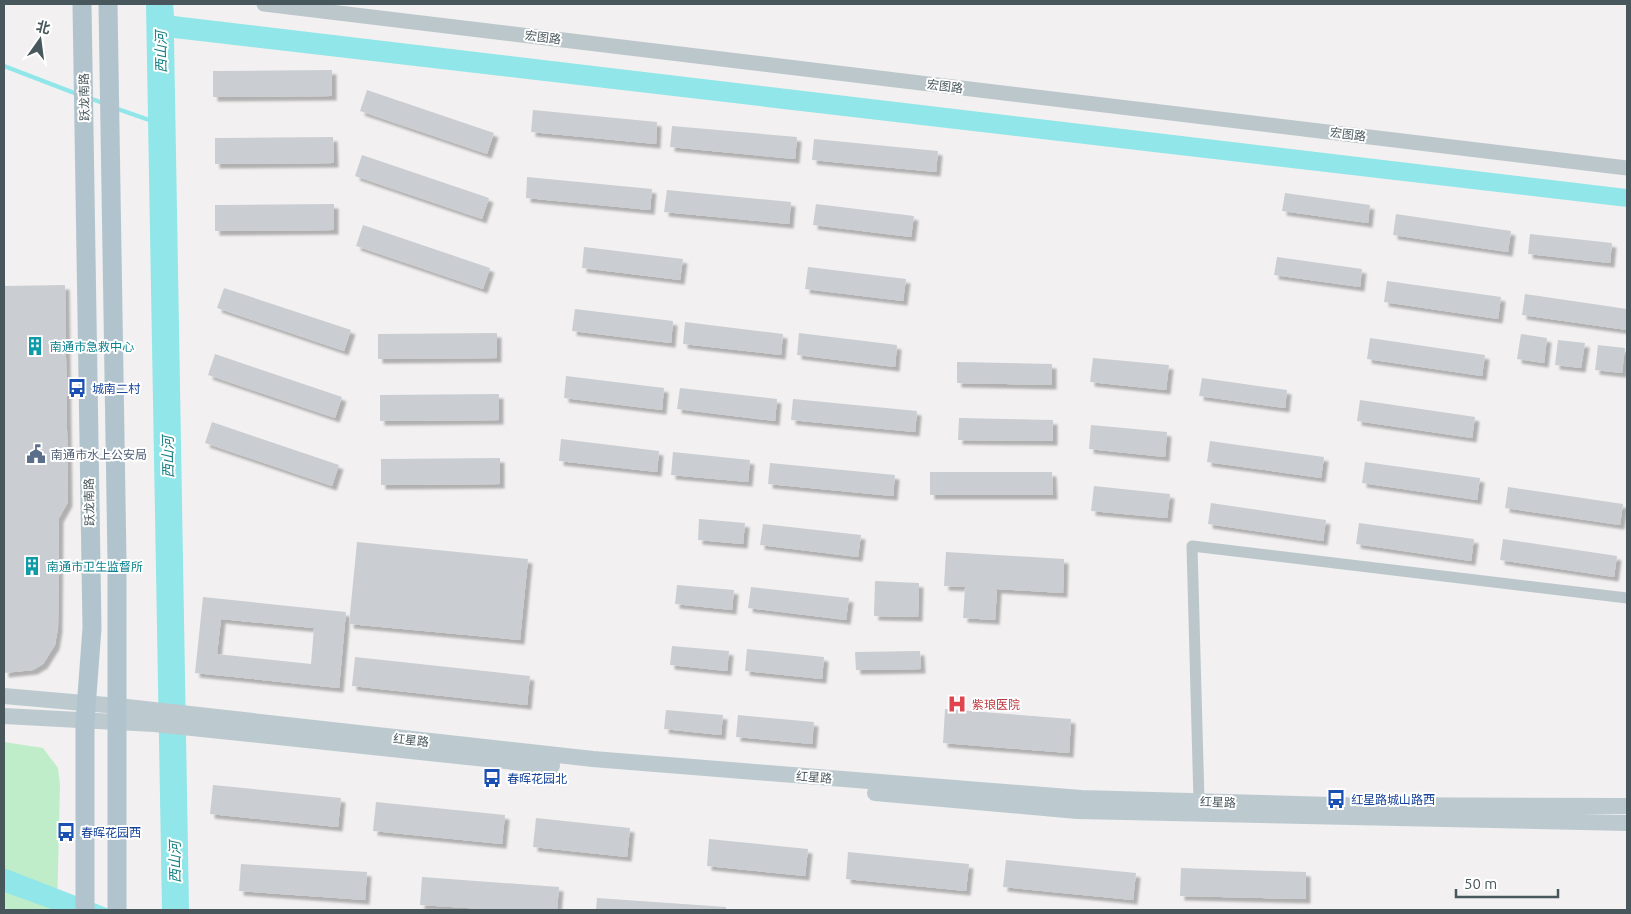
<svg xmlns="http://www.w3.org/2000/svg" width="1631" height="914" viewBox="0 0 1631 914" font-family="Ubuntu,'Noto Sans SC',sans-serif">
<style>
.green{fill:#c0edc9}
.water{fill:#90e6e8}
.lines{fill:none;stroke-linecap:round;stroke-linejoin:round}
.stream{stroke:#90e6e8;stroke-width:4.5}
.building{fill:#caced2;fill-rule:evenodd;filter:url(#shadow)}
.minor{stroke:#bcc7cc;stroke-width:11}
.tertiary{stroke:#bcc7cc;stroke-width:15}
.secondary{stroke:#bccad0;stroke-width:16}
.primary{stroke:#b1c4cd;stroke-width:19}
.labels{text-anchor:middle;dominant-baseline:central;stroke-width:4;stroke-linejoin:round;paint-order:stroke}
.street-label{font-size:12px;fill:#48575c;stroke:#fff}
.culture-label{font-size:12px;fill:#0d838f;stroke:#fff;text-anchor:start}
.transit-label{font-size:12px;fill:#164399;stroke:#fff;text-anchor:start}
.service-label{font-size:12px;fill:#4e5e75;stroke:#fff;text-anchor:start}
.health-label{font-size:12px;fill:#be3a42;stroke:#fff;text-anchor:start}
.water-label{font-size:14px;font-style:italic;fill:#127e80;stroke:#fff}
</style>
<defs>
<filter id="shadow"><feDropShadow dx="4.5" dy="4.5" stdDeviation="1" flood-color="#0004"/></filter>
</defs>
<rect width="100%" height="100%" fill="#f2f0f0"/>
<path class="green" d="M4 742 43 748 58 768 60 785 57 910H11L4 908Z"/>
<path class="water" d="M146 4H173L174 16 1627 189V207L174 38 189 910H162Z
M4 868 112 910H54L4 892Z"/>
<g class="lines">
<path class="stream" d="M4 66 77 94
M89 98 106 104
M115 108 152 121"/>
</g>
<path class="building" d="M332 70V96L213 97V71Z
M367 90 494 133 487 154 360 111Z
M533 110 657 122 656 144 531 132Z
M672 126 797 137 795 159 670 147Z
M333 137 334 163 215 164V138Z
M814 139 938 151 936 172 812 160Z
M362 155 489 198 482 219 355 176Z
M527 177 652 189 650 210 526 198Z
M667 190 791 202 789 224 664 212Z
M1285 193 1370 205 1368 223 1282 211Z
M334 204V230L215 231V205Z
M816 204 914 216 911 237 813 225Z
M1396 214 1511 231 1508 252 1393 235Z
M363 225 490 268 483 289 356 246Z
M1530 234 1612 243 1610 263 1528 254Z
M584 247 683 259 680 280 582 268Z
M1277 257 1362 269 1360 287 1274 275Z
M808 267 906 279 903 301 805 289Z
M1387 281 1501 297 1498 319 1384 302Z
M65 285 68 502 59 518 58 628 55 645 43 664 33 670 4 673V286Z
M224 288 351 330 344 351 217 308Z
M1525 294 1627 309V330L1522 315Z
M575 309 673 321 671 343 572 331Z
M685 322 783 334 781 355 683 344Z
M497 333V358L378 359V334Z
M799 333 897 345 895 367 797 355Z
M1521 334 1547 338 1544 363 1517 359Z
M1370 338 1485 355 1482 376 1367 359Z
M1558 340 1585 343 1581 368 1555 365Z
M1598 345 1625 348 1622 373 1595 370Z
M215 354 342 397 335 418 208 375Z
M1093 358 1169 365 1166 390 1090 382Z
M957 362 1052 364V385L957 383Z
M566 376 664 388 662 410 564 398Z
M1202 378 1287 390 1285 408 1199 396Z
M680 388 777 399 775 421 677 409Z
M499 394V420L380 421V395Z
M793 399 917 411 915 432 791 420Z
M1360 400 1475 417 1472 438 1357 421Z
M959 418 1053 420V441L958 440Z
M212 422 339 465 332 486 205 443Z
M1091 425 1167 432 1165 457 1089 449Z
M561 439 659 451 657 472 559 461Z
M1210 441 1324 457 1321 478 1207 462Z
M673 452 750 460 748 482 671 475Z
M500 458V484L381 485V459Z
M1365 462 1480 478 1477 500 1362 483Z
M770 463 895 475 893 496 768 484Z
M930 472H1052L1053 495H930Z
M1094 486 1170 494 1167 518 1091 511Z
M1508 487 1623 504 1620 525 1505 508Z
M1211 503 1326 520 1323 541 1208 524Z
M699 519 745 523 743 544 698 540Z
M1359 523 1474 539 1471 561 1356 544Z
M763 524 861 535 858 557 760 545Z
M1503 539 1617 556 1614 577 1500 560Z
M357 542 528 559 520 640 349 624Z
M946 552 1064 559 1063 593 997 589 995 620 963 618 965 587 944 586Z
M875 581 919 583 918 617 874 616Z
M677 585 734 590 732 610 675 604Z
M751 587 849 598 846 620 748 608Z
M203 597 346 612 339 688 195 673ZM221 619 314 628 311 664 217 654Z
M672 646 729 651 727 671 670 665Z
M747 649 824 657 822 679 745 671Z
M920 651 921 669 856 670 855 652Z
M355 657 530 676 527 705 352 686Z
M945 709 1071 719 1069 753 943 743Z
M666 710 723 715 721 735 664 729Z
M738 715 814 722 812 744 736 737Z
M213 785 341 798 338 827 210 814Z
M376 802 505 815 502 844 373 831Z
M536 818 630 828 627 857 533 847Z
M709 839 808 849 805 876 707 866Z
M848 852 969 864 966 891 846 879Z
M1006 860 1136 873 1133 900 1003 887Z
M241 864 367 872 365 900 239 891Z
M1181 868 1306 872V899L1180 896Z
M422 877 559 887 557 910H499L420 905Z
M597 898 726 907V910H596Z"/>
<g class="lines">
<path class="minor" d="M1199 801 1192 546 1627 598"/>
<path class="tertiary" d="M264 4 1627 168"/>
<path class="secondary" d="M4 696 118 706 593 759 1081 798 1332 805 1627 806
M4 716 154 724 552 766
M875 793 1077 811 1627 823"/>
<path class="primary" d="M82 4 92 628 85 722V910
M108 4 117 561V910"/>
</g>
<defs>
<g id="building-bare" transform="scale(1.5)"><path d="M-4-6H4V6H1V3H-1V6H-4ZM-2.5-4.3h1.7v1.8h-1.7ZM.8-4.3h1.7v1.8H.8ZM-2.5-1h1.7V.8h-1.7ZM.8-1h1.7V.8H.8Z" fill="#0f9aa8" stroke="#fff" stroke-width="2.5" paint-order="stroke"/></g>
<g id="bus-bare" transform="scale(1.5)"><path d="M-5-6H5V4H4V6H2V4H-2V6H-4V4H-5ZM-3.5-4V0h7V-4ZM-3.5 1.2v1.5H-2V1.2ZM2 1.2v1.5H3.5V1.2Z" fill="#1a4fb4" stroke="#fff" stroke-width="2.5" paint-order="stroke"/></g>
<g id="civic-bare" transform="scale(1.5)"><path d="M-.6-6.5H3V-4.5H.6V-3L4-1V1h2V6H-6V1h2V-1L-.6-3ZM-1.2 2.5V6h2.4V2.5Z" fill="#5c6f8a" stroke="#fff" stroke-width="2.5" paint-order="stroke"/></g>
<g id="hospital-bare" transform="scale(1.5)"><path d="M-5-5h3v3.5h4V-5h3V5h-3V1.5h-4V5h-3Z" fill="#e0444e" stroke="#fff" stroke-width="2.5" paint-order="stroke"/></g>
</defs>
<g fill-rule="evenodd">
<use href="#building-bare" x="35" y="346"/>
<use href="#bus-bare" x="77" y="388"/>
<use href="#civic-bare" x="36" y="454"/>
<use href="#building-bare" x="32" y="566"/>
<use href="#hospital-bare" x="957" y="704"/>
<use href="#bus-bare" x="492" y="778"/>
<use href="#bus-bare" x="1336" y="799"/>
<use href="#bus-bare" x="66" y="832"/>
</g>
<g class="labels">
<g class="street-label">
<text transform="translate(543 37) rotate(7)">宏图路</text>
<text transform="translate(945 86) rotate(7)">宏图路</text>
<text transform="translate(84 97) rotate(-91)">跃龙南路</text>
<text transform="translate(1348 134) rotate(7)">宏图路</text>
<text transform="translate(89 502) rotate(-91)">跃龙南路</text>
<text transform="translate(411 740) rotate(6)">红星路</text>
<text transform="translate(814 777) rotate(4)">红星路</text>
<text transform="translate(1218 802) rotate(2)">红星路</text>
</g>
<g class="culture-label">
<text x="50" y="346">南通市急救中心</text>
<text x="47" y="566">南通市卫生监督所</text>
</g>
<g class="transit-label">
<text x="92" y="388">城南二村</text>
<text x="507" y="778">春晖花园北</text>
<text x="1351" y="799">红星路城山路西</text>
<text x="81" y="832">春晖花园西</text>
</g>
<g class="service-label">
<text x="51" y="454">南通市水上公安局</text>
</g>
<g class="health-label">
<text x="972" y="704">紫琅医院</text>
</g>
<g class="water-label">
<text transform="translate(161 52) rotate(-91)">西山河</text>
<text transform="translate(168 457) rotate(-91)">西山河</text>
<text transform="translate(175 862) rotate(-91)">西山河</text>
</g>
</g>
<rect width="1631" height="914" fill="none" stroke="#48575c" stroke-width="10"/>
<g transform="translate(40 40) rotate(14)" stroke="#ffffff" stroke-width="4" paint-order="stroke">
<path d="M0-4L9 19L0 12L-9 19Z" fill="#48575c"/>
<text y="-8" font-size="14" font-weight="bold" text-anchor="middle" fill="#48575c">北</text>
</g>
<path d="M1456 889v8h102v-8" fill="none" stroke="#48575c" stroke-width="2.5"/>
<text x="1464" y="889" font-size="15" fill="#48575c" stroke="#ffffff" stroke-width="4" paint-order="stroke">50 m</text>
</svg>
